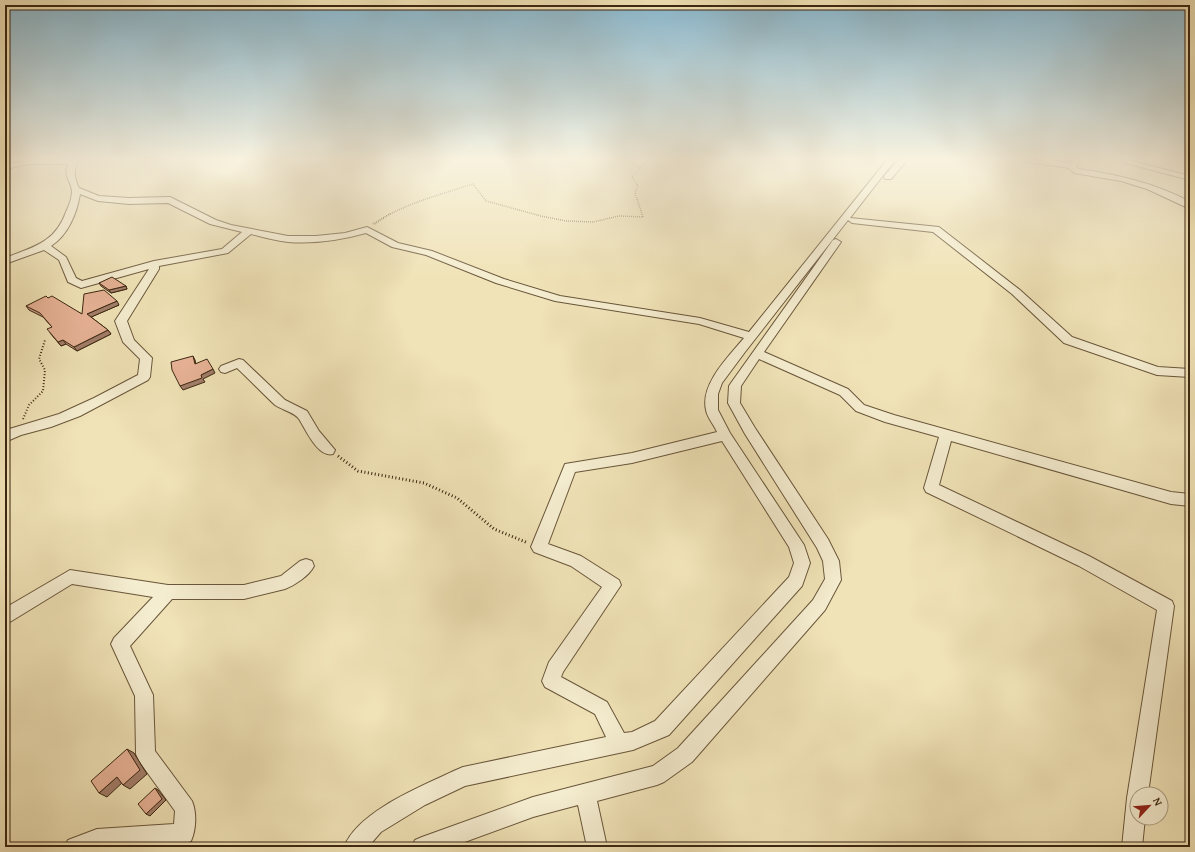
<svg xmlns="http://www.w3.org/2000/svg" width="1195" height="852" viewBox="0 0 1195 852" font-family="'Gentium Book Plus',serif">
<style>
.lines{fill:none;stroke-linecap:round;stroke-linejoin:round}
.minor-casing{stroke:#69563a;stroke-width:2}
.path-far2{stroke:#3c2711;stroke-width:1.5;stroke-dasharray:0.5 1.5;stroke-linecap:butt}
.path-far1{stroke:#3c2711;stroke-width:2;stroke-dasharray:1 2;stroke-linecap:butt}
.path{stroke:#3c2711;stroke-width:3;stroke-dasharray:1 2.5;stroke-linecap:butt}
.minor{fill:#f5edd0;fill-rule:evenodd}
.wall{fill:#c79981;stroke:#3c2711}
.shaded-wall{fill:#a27d69;stroke:#3c2711}
.building{fill:#e7b296;stroke:#3c2711}
</style>
<rect width="100%" height="100%" fill="#f0e3b7"/>
<filter id="stains"><feTurbulence type="fractalNoise" baseFrequency=".005" numOctaves="4"/><feColorMatrix values="0 0 0 0 .2 0 0 0 0 .09 0 0 0 0 .02 0 0 0 .5 -.17"/></filter>
<radialGradient id="worn" r=".72"><stop offset=".6" stop-color="#630" stop-opacity="0"/><stop offset="1" stop-color="#630" stop-opacity=".3"/></radialGradient>
<g class="lines">
<g class="minor-casing">
<path id="minor" d="M26 160H79C73 170 74 178 79 188L99 196 129 198 170 197 216 220 231 225 288 236H316L345 233 367 227 398 243 432 251 504 279 560 296 700 318 749 332 887 160H895L850 218 939 227 1020 290 1072 337 1158 367 1190 369V377L1157 375 1064 343 1012 294 933 232 852 223 848 220 745 352 722 383 718 394V410L730 433 804 545 810 563 802 586 669 735 633 750 465 786 425 805 381 832 368 847H344C358 811 422 786 456 770L463 767 606 737 595 714 545 687 542 681 549 662 602 587 571 566 534 552 531 547 565 464 632 453 717 432C714 425 707 417 706 410 700 384 729 356 744 338L699 324 555 301 496 283 426 255 392 247 366 233C341 240 314 244 288 242 276 241 263 237 251 234L228 253 159 266V269L127 321 134 340 152 358 150 377 148 380 80 416 51 427 21 435 5 442 6 430 59 414 94 398 138 375 140 359 123 342 115 321 149 269 81 288 68 282 59 260 44 250 5 264V258C33 247 55 243 66 212 69 206 72 197 72 191 71 180 63 177 68 164H29L5 169V165ZM80 194 98 201 129 204 168 203 210 224 242 232 222 249 154 261 82 281 76 278 66 257 51 246C68 235 77 213 80 194ZM722 441 789 547 794 563 789 577 655 721 632 732 624 733 607 702 561 677 563 672 621 585 619 580 581 556 548 544 575 472 632 463Z
M899 160H907L891 179H885L884 177 885 175Z
M1025 160H1047L1069 163 1072 160H1079L1076 166 1079 169C1118 175 1156 183 1190 202V209L1147 189 1121 181 1074 173 1069 168 1029 162Z
M1114 160H1128L1190 176V180Z
M836 239 841 242 764 352 848 389 864 405 894 415 1171 492 1190 494V506L1171 504 951 441 939 485 1089 556 1172 601 1174 606 1148 794H1137V818H1145L1142 847H1122L1127 798 1157 610 1079 566 926 492 924 488 939 437 885 422 856 411 840 395 759 359 741 386 740 403 755 428 828 539 839 561 841 580 825 610 692 762 664 782 657 785 597 801 607 847H587L578 805 533 817 451 847H412L415 840 422 837 533 797 653 766 678 748 813 600 825 579 823 561 817 548 745 434 728 403 729 386 731 383 833 240Z
M239 359 243 360 285 400 307 411 319 431 335 450 333 454C318 458 306 430 299 419 294 412 282 410 275 405 262 393 250 380 237 368L225 373 221 372 219 369 221 366Z
M306 559 312 561 314 566C309 576 295 585 285 589L244 599H172L130 646 153 695 155 751 192 801C197 813 196 830 191 841L184 844 138 847H65L68 840 97 829 174 824 175 811 139 761 136 754 135 696 111 644 114 638 153 597 72 584 5 625V608L70 570 168 585H244L281 576 300 561Z"/>
</g>
<path class="path-far2" d="M625 160 640 168 647 160
M373 224C403 204 439 195 473 184L486 201 541 216 566 221 593 222 619 216 643 217 635 193 638 186 632 177 640 168
M375 224 391 213"/>
<path class="path-far1" d="M23 419 29 405 43 391 45 370 39 359 45 340"/>
<path class="path" d="M338 456 358 471 424 483 457 498 494 529 528 543"/>
<use href="#minor" class="minor"/>
</g>
<path class="wall" d="M99 283 126 286 127 289 111 293 101 286Z
M48 298 82 314 119 305 91 317 108 330 111 334 77 351 66 344 61 346 50 333 52 327 43 317 29 310 26 306Z"/>
<path class="shaded-wall" d="M126 286 127 289 111 293 109 290Z
M117 301 119 305 89 318 87 314Z
M108 330 111 334 77 351 74 347Z
M63 340 66 344 61 346 58 342Z
M193 356 195 360 197 368 195 364Z
M213 369 215 373 203 379 205 382 183 390 180 386 201 375Z
M127 749 134 753 147 774 130 789 123 785Z
M117 777 124 781 107 797 99 793Z
M155 788 158 790 166 800 150 816 146 814Z"/>
<path class="building" d="M112 277 126 286 109 290 99 283Z
M104 290 117 301 87 314 108 330 74 347 63 340 58 342 47 329 52 327 40 313 26 306 46 296 48 298 52 296 82 314 84 294Z
M193 356 195 364 207 359 213 369 201 375 202 378 180 386 172 370 171 362Z
M127 749 140 770 123 785 117 777 99 793 91 781Z
M155 788 162 799 146 814 138 804Z"/>
<linearGradient id="sky" x2="0" y2="1"><stop stop-color="#89b8cf"/><stop offset="0.57" stop-color="#f8f2df"/><stop offset="1" stop-color="#f8f2df" stop-opacity="0"/></linearGradient>
<rect width="1195" height="279" fill="url(#sky)"/>
<rect width="1195" height="852" fill="none" stroke="#f0e3b7" stroke-width="20"/>
<rect x="6" y="6" width="1183" height="840" fill="none" stroke="#3c2711" stroke-width="2"/>
<rect x="10" y="10" width="1175" height="832" fill="none" stroke="#3c2711"/>
<g transform="translate(1149 806) rotate(64)"><circle r="19" fill="#f5edd0" stroke="#ab9e84"/>
<path d="M0-3L7 15L0 10L-7 15Z" fill="#8f2418"/>
<text y="-6" font-size="11" font-weight="bold" text-anchor="middle" fill="#3c2711">N</text>
</g>
<rect width="100%" height="100%" filter="url(#stains)"/>
<rect width="100%" height="100%" fill="url(#worn)"/>
</svg>
